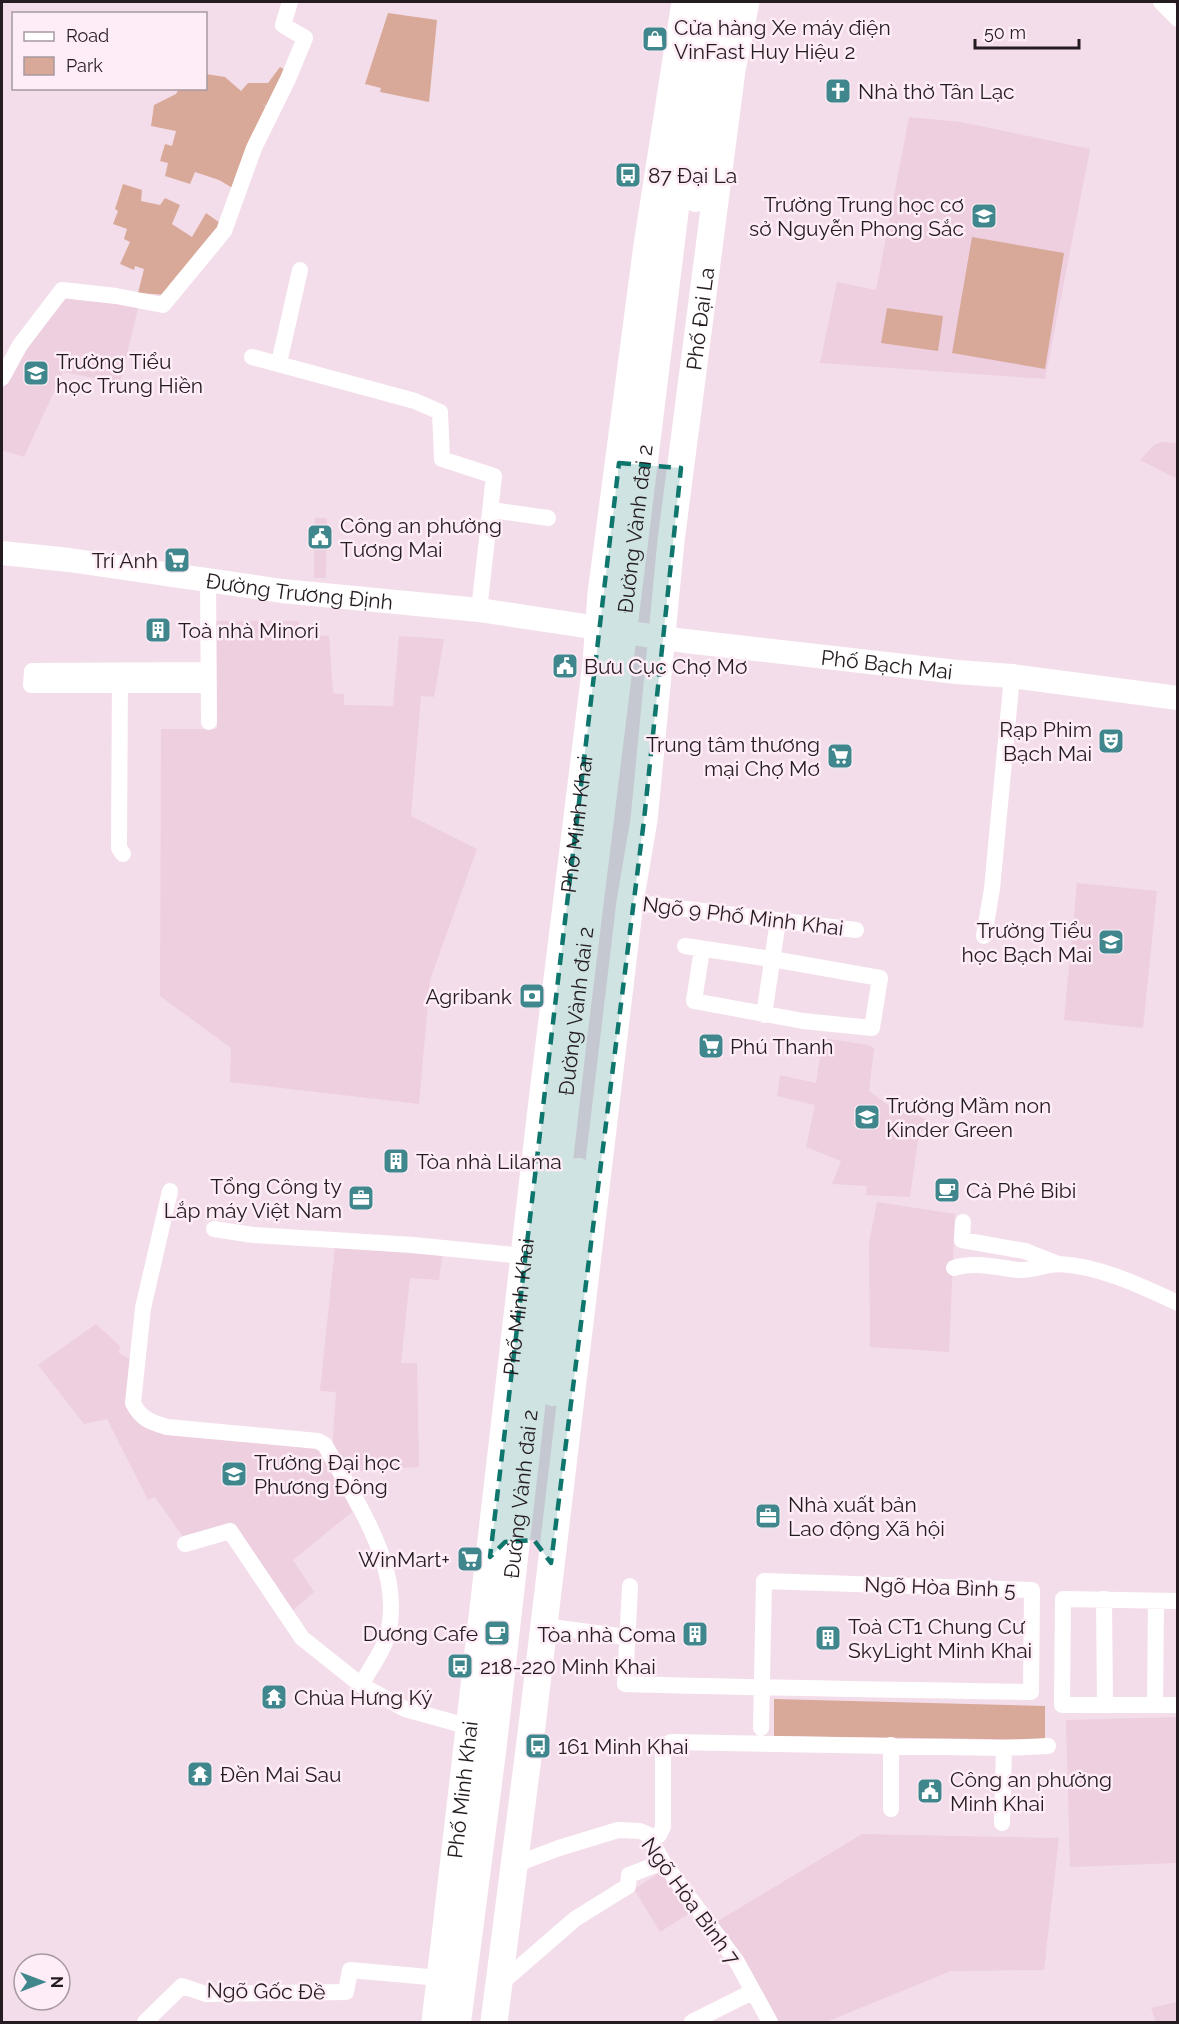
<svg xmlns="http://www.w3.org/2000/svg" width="1179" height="2024" viewBox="0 0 1179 2024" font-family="Raleway,sans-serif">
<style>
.built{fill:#edcfe0}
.green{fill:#d8a999}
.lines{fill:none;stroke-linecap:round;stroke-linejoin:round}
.street{stroke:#fff;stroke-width:16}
.secondary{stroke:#fff;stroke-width:24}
.primary{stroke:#fff;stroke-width:27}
.highway{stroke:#fff;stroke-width:30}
.marked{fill:#0f766e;fill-opacity:0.2;stroke:#0f766e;stroke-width:4.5;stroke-dasharray:12 8;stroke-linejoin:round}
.labels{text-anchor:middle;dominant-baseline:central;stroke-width:5;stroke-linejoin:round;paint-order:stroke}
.poi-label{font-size:21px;fill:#241c21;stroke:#feecf6;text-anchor:start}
.street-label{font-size:21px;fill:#241c21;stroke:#feecf6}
</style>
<rect width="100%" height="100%" fill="#f4ddea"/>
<path class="built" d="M909 117 961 122 1090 149 1045 379 820 363 837 282 876 290Z
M62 293 139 304 120 383 63 372 24 457 2 450V391L22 345Z
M1162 442 1177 443V473L1175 478 1140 460 1154 445Z
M315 518H327L326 578H314Z
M216 621H299V634L329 636 333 693 344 694V705L393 706 399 636 444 639 434 697 421 696 411 816 477 849 430 980 419 1104 230 1082 231 1048 160 996 161 729H217Z
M1077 883 1157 891 1143 1028 1064 1020Z
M823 1038 868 1045 874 1048 869 1091 899 1113 914 1114 928 1120 918 1139 910 1197 866 1195 867 1186 832 1184 841 1161 806 1147 815 1105 777 1096 780 1075 816 1083Z
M877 1202 955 1214 949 1352 870 1347 869 1243Z
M335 1247 442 1256 439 1280 410 1278 401 1363H417L419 1467 340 1472 332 1450 336 1392 320 1391Z
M96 1324 120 1346 119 1353 133 1361 137 1417 318 1447 323 1451 352 1512 293 1560 314 1592 290 1613 236 1532 186 1541 155 1497 148 1500 107 1419 84 1424 38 1365Z
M1177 1717V1863L1070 1867 1066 1720Z
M862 1834 1059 1838 1044 1970 951 1971 826 2022H772L713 1924Z
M661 1872 688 1914 660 1932 634 1889Z
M1177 2002V2022H1156L1151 2008Z"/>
<path class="green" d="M388 13 437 20 429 102 380 92 381 88 365 84Z
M280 67 289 72 271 109 262 104 267 108 236 190 219 180 195 172 190 184 165 176 168 163 160 161 165 144 172 146 176 131 151 126 154 105 176 94 179 89 206 88V74L225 77 241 91 248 83H268Z
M123 184 142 190 141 201 160 205 165 198 180 205 172 224 192 237 206 213 223 225 168 295 138 293 144 269 135 266 134 270 120 264 130 242 124 239 127 229 113 224 118 211 115 209Z
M972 237 1064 253 1045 369 952 353Z
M887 308 943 316 938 351 881 343Z
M774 1699 1045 1706V1740L774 1736Z"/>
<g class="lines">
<path class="street" d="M1161 2 1178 19
M252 357 415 401 440 412 442 459 494 476 479 610
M279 363 300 270
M2 378 20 345 62 290 116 296 163 305 224 231 254 148 288 79 305 38 283 25 290 2
M492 510 548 518
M208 581 209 722
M208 670 32 671 31 685H208
M120 674 119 848 123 854
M630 902 856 930
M984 936 992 889 1012 676
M685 946 778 960 880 978 872 1028 803 1021 694 1001 702 949
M764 1015 778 921
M170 1191 143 1308 133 1403C141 1419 150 1422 167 1427L318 1441 325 1445C355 1501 406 1570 387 1637 382 1653 369 1670 361 1685
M963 1222 962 1240 1025 1251 1058 1264
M214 1229 253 1235 413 1245 524 1256
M954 1268C973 1261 999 1268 1018 1270 1032 1271 1046 1264 1059 1264 1100 1266 1141 1286 1178 1303
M185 1544 230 1531 302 1638 361 1685 405 1709 470 1727
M630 1586 625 1684C760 1688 896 1690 1031 1692L1032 1590 764 1581 761 1728
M1104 1599 1105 1704
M1178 1601 1063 1599 1062 1705H1178
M544 1626 626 1637
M1155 1704 1156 1601
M891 1745V1809
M1002 1823 1004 1748
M651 1840 659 1835 663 1827V1748L671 1742 1004 1748 1048 1746
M514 1865 559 1848 618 1830 640 1831 647 1834 663 1862 737 1962 770 2022
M499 1985 575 1919 628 1886 629 1875 663 1862
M145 2022 182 1986 206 1994 346 1992 350 1970 440 1978
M692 2022 752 1992"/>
<path class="secondary" id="s1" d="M2 553 69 560 282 591 479 610 685 641 957 672 1012 676 1178 698"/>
<g class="primary">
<path id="s2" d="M435 2022 542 1101 596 663 601 594 647 245 685 2"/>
<path id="s3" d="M494 2022 531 1734 630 902 644 820 671 541 732 70 746 2"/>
</g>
<g class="highway">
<path d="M696 197 726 2"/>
<path d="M553 1391 578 1173"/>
<path id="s4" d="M456 2022 491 1752 571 1046 692 62 705 2"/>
</g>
</g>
<path class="marked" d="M619 463 681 468 644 820 551 1563 534 1540 505 1542 490 1557Z"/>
<defs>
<g id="shop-square" transform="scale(1.35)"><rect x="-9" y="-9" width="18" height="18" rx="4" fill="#3f878c" stroke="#feecf6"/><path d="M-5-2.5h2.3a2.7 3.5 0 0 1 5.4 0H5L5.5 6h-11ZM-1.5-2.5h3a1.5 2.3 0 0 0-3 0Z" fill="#fff"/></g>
<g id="church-square" transform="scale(1.35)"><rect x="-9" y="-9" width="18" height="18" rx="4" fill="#3f878c" stroke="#feecf6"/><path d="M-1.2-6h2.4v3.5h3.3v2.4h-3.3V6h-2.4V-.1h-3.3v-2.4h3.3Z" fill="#fff"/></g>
<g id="bus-square" transform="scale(1.35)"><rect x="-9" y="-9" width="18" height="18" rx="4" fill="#3f878c" stroke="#feecf6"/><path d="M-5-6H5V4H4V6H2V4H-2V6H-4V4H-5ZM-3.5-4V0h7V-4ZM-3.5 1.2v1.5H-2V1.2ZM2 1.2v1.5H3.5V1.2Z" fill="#fff"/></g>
<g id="school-square" transform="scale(1.35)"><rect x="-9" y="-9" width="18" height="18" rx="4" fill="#3f878c" stroke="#feecf6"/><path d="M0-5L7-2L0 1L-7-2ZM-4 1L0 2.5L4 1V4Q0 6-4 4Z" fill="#fff"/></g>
<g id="civic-square" transform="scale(1.35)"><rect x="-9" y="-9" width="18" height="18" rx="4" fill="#3f878c" stroke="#feecf6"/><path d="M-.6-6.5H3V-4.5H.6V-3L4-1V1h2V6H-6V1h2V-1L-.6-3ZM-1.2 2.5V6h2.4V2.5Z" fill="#fff"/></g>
<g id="supermarket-square" transform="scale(1.35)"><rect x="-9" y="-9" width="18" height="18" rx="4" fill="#3f878c" stroke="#feecf6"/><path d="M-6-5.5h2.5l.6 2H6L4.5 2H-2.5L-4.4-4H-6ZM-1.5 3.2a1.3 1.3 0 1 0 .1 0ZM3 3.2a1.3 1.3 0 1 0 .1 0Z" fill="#fff"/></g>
<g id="building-square" transform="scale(1.35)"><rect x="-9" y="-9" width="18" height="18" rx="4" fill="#3f878c" stroke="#feecf6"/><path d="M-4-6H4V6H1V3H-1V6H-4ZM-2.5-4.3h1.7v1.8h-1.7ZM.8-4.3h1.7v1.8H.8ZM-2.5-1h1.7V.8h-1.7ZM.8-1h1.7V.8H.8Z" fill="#fff"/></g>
<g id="theatre-square" transform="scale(1.35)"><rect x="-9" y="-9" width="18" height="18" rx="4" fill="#3f878c" stroke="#feecf6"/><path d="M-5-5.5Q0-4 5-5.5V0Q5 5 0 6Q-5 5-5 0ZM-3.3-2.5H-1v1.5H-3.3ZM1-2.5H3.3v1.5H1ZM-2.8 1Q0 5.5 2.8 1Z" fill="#fff"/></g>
<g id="bank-square" transform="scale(1.35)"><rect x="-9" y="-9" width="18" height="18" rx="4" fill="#3f878c" stroke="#feecf6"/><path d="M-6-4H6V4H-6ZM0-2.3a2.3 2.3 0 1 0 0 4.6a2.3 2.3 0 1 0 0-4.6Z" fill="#fff"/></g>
<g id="cafe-square" transform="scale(1.35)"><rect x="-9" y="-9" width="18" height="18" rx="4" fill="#3f878c" stroke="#feecf6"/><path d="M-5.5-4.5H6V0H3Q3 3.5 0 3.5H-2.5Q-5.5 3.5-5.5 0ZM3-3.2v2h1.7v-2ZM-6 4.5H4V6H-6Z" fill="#fff"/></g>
<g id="office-square" transform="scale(1.35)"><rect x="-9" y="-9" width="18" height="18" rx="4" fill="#3f878c" stroke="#feecf6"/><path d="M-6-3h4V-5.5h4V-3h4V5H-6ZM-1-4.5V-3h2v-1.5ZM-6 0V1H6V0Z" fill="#fff"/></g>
<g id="university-square" transform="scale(1.35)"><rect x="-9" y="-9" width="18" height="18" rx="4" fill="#3f878c" stroke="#feecf6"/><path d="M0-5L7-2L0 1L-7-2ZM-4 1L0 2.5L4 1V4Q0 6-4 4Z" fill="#fff"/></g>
<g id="temple-square" transform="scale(1.35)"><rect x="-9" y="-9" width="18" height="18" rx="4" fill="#3f878c" stroke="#feecf6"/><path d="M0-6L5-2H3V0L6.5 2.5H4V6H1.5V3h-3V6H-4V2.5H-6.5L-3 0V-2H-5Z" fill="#fff"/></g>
</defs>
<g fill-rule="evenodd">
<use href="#shop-square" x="655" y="39"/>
<use href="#church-square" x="838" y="91"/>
<use href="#bus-square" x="628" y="175"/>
<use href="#school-square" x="984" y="216"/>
<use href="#school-square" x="36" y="373"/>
<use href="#civic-square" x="320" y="537"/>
<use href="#supermarket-square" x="177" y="560"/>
<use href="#building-square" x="158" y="630"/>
<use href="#civic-square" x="565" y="666"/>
<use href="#theatre-square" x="1111" y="741"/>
<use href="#supermarket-square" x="840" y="756"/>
<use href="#school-square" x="1111" y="942"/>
<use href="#bank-square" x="532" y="996"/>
<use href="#supermarket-square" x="711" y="1046"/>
<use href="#school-square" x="867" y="1117"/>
<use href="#building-square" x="396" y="1161"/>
<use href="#cafe-square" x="947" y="1190"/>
<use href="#office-square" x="361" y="1198"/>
<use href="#university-square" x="234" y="1474"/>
<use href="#office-square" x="768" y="1516"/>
<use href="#supermarket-square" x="470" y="1559"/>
<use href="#cafe-square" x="497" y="1633"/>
<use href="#building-square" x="695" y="1634"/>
<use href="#building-square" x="828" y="1638"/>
<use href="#bus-square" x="460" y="1666"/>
<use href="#temple-square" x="274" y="1697"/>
<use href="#bus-square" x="538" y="1746"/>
<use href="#temple-square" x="200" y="1774"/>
<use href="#civic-square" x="930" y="1791"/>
</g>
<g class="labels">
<g class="poi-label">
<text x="674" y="27">Cửa hàng Xe máy điện<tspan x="674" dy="24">VinFast Huy Hiệu 2</tspan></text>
<text x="858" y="91">Nhà thờ Tân Lạc</text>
<text x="648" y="175">87 Đại La</text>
<text x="964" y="204" text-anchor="end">Trường Trung học cơ<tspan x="964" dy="24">sở Nguyễn Phong Sắc</tspan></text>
<text x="56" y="361">Trường Tiểu<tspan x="56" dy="24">học Trung Hiền</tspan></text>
<text x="340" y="525">Công an phường<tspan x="340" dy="24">Tương Mai</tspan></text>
<text x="158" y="560" text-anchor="end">Trí Anh</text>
<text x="178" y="630">Toà nhà Minori</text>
<text x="584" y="666">Bưu Cục Chợ Mơ</text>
<text x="1092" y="729" text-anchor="end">Rạp Phim<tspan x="1092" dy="24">Bạch Mai</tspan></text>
<text x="820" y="744" text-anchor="end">Trung tâm thương<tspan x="820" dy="24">mại Chợ Mơ</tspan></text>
<text x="1092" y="930" text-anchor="end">Trường Tiểu<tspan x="1092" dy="24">học Bạch Mai</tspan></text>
<text x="512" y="996" text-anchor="end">Agribank</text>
<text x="730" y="1046">Phú Thanh</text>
<text x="886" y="1105">Trường Mầm non<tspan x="886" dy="24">Kinder Green</tspan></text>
<text x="416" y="1161">Tòa nhà Lilama</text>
<text x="342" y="1186" text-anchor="end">Tổng Công ty<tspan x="342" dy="24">Lắp máy Việt Nam</tspan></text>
<text x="966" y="1190">Cà Phê Bibi</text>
<text x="254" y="1462">Trường Đại học<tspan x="254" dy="24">Phương Đông</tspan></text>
<text x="788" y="1504">Nhà xuất bản<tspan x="788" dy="24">Lao động Xã hội</tspan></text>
<text x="450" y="1559" text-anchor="end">WinMart+</text>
<text x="848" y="1626">Toà CT1 Chung Cư<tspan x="848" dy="24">SkyLight Minh Khai</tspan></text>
<text x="478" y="1633" text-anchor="end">Dương Cafe</text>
<text x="676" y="1634" text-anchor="end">Tòa nhà Coma</text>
<text x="480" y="1666">218-220 Minh Khai</text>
<text x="294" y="1697">Chùa Hưng Ký</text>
<text x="558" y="1746">161 Minh Khai</text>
<text x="220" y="1774">Đền Mai Sau</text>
<text x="950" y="1779">Công an phường<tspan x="950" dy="24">Minh Khai</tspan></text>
</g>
<g class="street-label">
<text stroke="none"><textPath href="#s3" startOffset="1716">Phố Đại La</textPath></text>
<text stroke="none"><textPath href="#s4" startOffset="1504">Đường Vành đai 2</textPath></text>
<text stroke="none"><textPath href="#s1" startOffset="300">Đường Trương Định</textPath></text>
<text stroke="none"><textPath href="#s1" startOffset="892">Phố Bạch Mai</textPath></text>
<text stroke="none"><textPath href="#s2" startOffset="1206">Phố Minh Khai</textPath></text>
<text transform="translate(743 916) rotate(7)">Ngõ 9 Phố Minh Khai</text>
<text stroke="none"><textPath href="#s4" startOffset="1018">Đường Vành đai 2</textPath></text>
<text stroke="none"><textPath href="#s2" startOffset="720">Phố Minh Khai</textPath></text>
<text stroke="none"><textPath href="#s4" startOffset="532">Đường Vành đai 2</textPath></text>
<text transform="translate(940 1587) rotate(2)">Ngõ Hòa Bình 5</text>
<text stroke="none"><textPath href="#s2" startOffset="234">Phố Minh Khai</textPath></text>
<text transform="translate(691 1901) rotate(54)">Ngõ Hòa Bình 7</text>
<text transform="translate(266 1991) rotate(1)">Ngõ Gốc Đề</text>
</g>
</g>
<rect width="1179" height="2024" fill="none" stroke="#241c21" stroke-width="6"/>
<rect x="12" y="12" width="195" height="78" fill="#feecf6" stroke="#a799a1" stroke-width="1.5"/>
<rect x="24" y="32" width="30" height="9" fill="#ffffff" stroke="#a799a1" stroke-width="1.5"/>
<text x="66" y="42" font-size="18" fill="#241c21">Road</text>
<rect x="24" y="57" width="30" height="18" fill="#d8a999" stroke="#a799a1" stroke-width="1.5"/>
<text x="66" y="72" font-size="18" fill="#241c21">Park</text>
<g transform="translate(42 1982) rotate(90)"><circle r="28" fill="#feecf6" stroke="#a799a1" stroke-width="1.5"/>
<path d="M0-4.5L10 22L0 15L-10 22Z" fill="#3f878c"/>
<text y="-9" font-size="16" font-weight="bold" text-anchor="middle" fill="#241c21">N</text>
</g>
<path d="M975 39v9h104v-9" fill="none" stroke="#241c21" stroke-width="3"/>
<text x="984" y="39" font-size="18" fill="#241c21" stroke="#feecf6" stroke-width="4.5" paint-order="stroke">50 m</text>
</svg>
